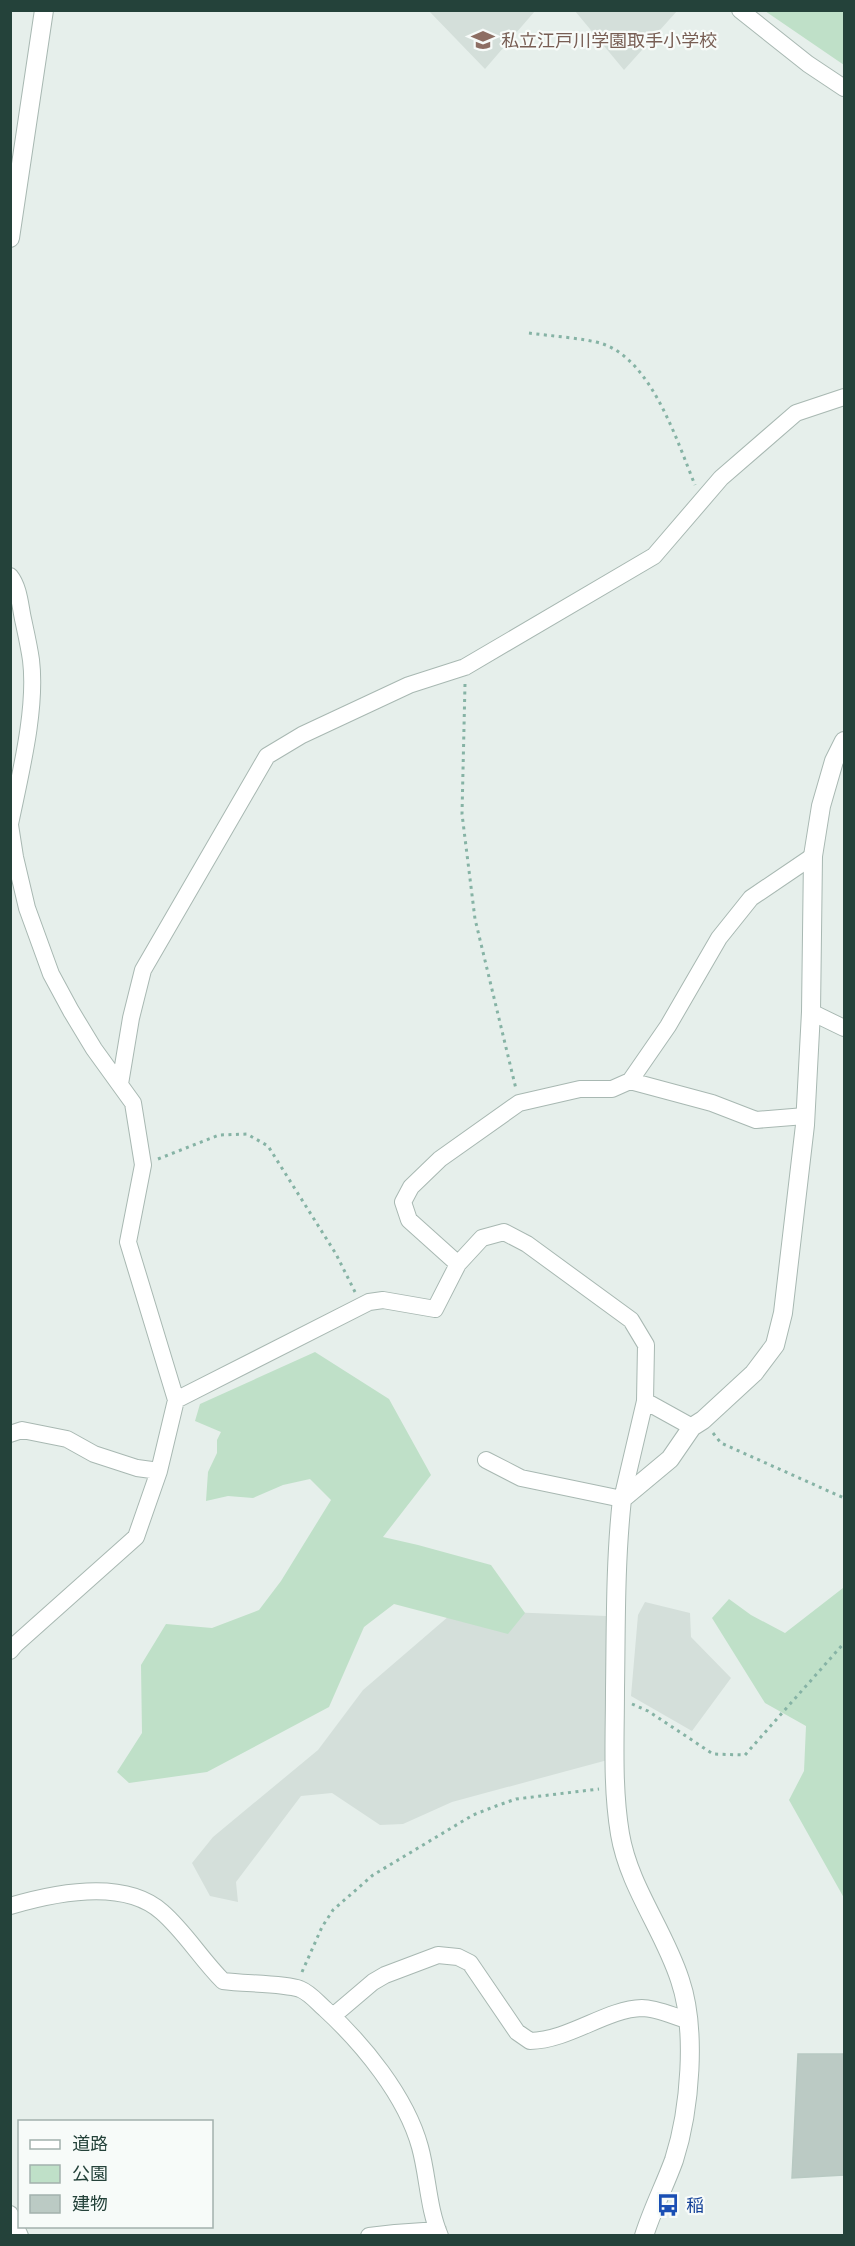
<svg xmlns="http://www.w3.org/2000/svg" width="855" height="2246" font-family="Poppins,'Noto Sans JP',sans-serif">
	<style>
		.built { fill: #d4dfda }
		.green { fill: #bfe0c8 }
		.building { fill: #bbcac4; stroke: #b8c9c2; stroke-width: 1.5 }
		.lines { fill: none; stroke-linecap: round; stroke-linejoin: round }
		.minor-casing { stroke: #a8b8b2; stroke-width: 18 }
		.tertiary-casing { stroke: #a8b8b2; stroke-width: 20 }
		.path { stroke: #86b3a5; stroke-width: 3; stroke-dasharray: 3 4.5; stroke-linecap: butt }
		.minor { stroke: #fff; stroke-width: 16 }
		.tertiary { stroke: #fff; stroke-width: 18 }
		.labels { text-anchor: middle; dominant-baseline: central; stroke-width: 4.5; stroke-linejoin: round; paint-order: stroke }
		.education-label { font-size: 18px; fill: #785e54; stroke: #f7fbf9; text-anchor: start }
		.transit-label { font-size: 18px; fill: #164399; stroke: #f7fbf9; text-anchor: start }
	</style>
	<rect width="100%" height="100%" fill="#e6efeb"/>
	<!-- built -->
	<path class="built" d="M429,11h106l-50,58z
		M575,11h102l-53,59z
		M645,1602l45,11 1,24 40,41 -39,53 -61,-35 7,-81z
		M456,1610l150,6 9,142 -163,44 -49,22 -23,1 -48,-32 -31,3 -65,86 2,20 -28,-6 -18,-33 21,-26 105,-87 45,-60z"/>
	<!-- green -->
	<path class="green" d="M765,11h79v54z
		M315,1352l74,47 42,76 -48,62 35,8 73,20 34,48 -17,21 -114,-30 -30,23 -35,80 -122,65 -78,11 -12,-11 25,-39 -1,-68 25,-41 46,4 47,-18 22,-29 50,-81 -21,-21 -27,6 -30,13 -25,-2 -22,5 2,-29 9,-19v-13l4,-8 -26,-11 5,-17z
		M843,1588l1,1v309l-55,-98 15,-29 2,-45 -41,-23 -53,-85 17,-19 22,16 34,18z"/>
	<!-- building -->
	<path class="building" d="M798,2054h46v121l-52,3z"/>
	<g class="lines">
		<!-- minor casing -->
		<g class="minor-casing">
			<path id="minor" d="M740,10l68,54 36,24
				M10,576c9,11 10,29 13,43 3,14 6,27 8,41 6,49 -11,115 -21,164
				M10,825l5,32 12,51 24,66 20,37 23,38 39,54 10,62 -15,77 48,158 -17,71 -23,66 -120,107 -6,7
				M811,1012l33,16
				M630,1081l82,22 44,17 49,-4
				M120,1084l11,-66 12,-48 124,-214 35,-21 107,-50 56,-18 189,-111 67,-78 75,-65 48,-16
				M458,1264l-49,-44 -6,-18 8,-15 29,-28 79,-56 61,-14h32l18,-8 38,-55 51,-88 32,-40 62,-42
				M176,1400l193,-98 14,-2 52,9 23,-45 24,-26 22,-6 23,12 104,76 15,25 -1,56 47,26
				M10,1434l12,-4 45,9 27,15 43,14 22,3
				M486,1460l35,18 101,21 23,-98
				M10,1906c44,-13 114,-28 152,6 23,20 39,47 61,69 21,3 60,2 77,8 10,4 17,13 25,20 38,35 81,87 95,138 8,29 8,61 20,89
				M333,2016l40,-34 12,-7 53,-20 20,2 12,6 47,69 13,9c40,-1 76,-32 112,-33 14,0 31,8 45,12
				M10,2214l10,22
				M369,2236l26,-3
				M395,2236v-3l43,-3"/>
		</g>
		<!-- tertiary casing -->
		<g class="tertiary-casing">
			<path id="tertiary" d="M10,238l34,-228
				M644,2236c8,-26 21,-51 30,-76 16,-50 23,-130 6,-180 -16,-50 -51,-93 -60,-146 -8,-48 -5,-96 -5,-145 1,-63 0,-126 7,-190l48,-40 22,-32 11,-7 51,-47 21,-28 8,-32 22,-188 6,-113 2,-156 8,-50 13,-45 10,-20"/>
		</g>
		<!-- path -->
		<path class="path" d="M529,333c21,3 55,5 74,11 49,17 74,97 92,141
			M465,684l-3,130 13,105 41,170
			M158,1159l61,-24 28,-1 21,12 68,108 19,38
			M713,1433l8,10 123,55
			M632,1704l16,7 65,43 32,1 99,-112
			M302,1972l20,-45 11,-17 40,-35 100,-60 23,-9 20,-7 83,-10"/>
		<!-- minor -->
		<use href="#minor" class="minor"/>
		<!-- tertiary -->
		<use href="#tertiary" class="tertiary"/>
	</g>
	<!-- icons -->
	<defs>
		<g id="school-bare" transform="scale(1.8)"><path d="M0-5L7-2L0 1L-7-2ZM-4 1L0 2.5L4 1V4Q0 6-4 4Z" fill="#8d6e63" stroke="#f7fbf9" stroke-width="2.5" paint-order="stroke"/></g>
		<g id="bus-bare" transform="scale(1.8)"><path d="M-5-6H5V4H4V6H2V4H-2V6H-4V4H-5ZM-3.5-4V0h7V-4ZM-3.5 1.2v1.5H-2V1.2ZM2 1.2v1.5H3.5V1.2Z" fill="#1a4fb4" stroke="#f7fbf9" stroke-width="2.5" paint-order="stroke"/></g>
	</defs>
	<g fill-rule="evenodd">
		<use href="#school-bare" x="483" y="40"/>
		<use href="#bus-bare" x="668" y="2205"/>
	</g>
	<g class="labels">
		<!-- education labels -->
		<g class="education-label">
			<text x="501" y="40">私立江戸川学園取手小学校</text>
		</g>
		<!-- transit labels -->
		<g class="transit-label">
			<text x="686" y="2205">稲</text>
		</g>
	</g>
	<!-- border -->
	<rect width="855" height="2246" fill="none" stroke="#24423a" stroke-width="24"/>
	<!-- legend -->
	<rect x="18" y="2120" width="195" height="108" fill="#f7fbf9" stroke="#a3b1ad" stroke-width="1.5"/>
	<rect x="30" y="2140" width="30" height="9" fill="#ffffff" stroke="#a3b1ad" stroke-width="1.5"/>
	<text x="72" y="2150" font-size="18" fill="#24423a">道路</text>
	<rect x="30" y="2165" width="30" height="18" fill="#bfe0c8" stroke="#a3b1ad" stroke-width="1.5"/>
	<text x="72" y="2180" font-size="18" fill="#24423a">公園</text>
	<rect x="30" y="2195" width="30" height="18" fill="#bbcac4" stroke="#a3b1ad" stroke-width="1.5"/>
	<text x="72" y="2210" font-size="18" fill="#24423a">建物</text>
</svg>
